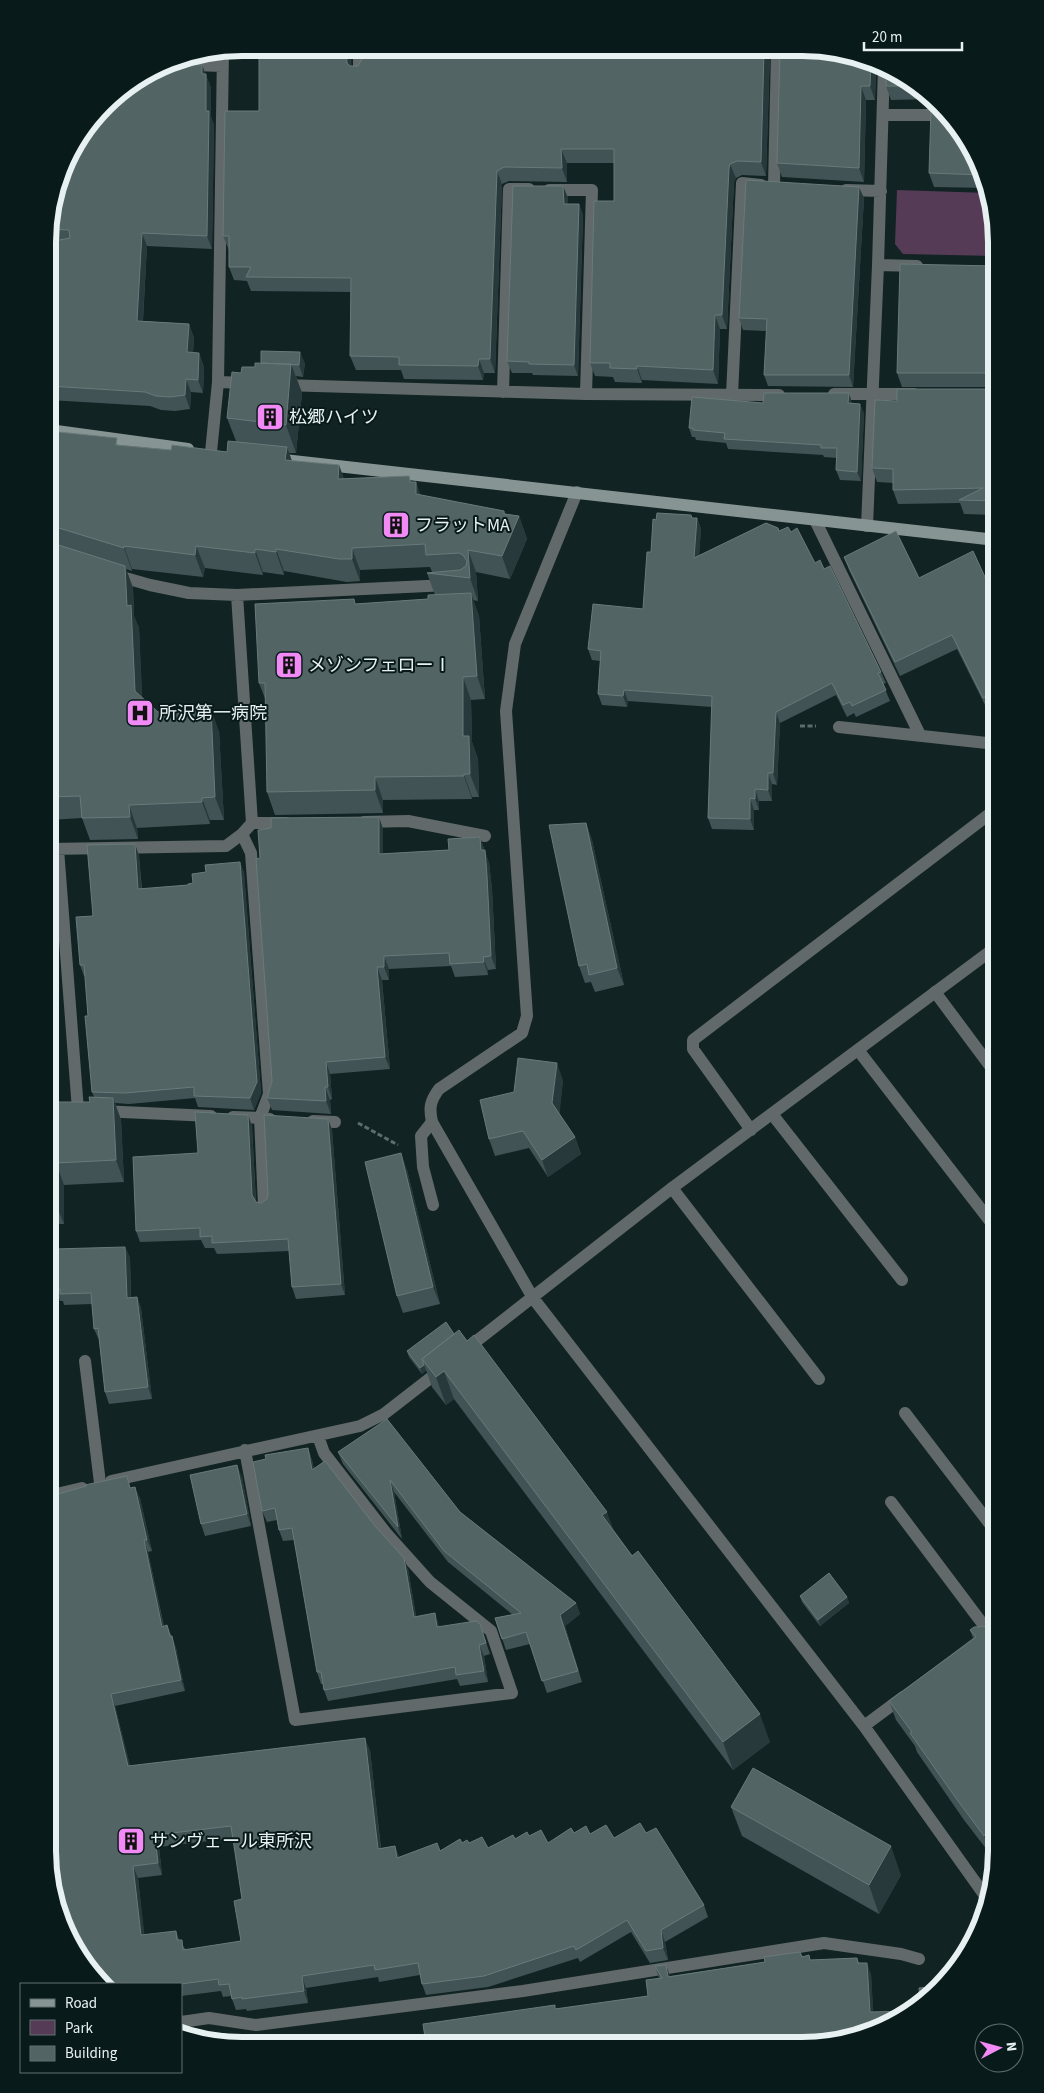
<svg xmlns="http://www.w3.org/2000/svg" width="1044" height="2093" font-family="'Source Sans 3','Noto Sans JP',sans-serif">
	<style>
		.green { fill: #563b57 }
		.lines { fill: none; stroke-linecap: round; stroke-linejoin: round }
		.path { stroke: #5d6c6d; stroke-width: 3; stroke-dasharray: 5 2.5; stroke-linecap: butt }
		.lane { stroke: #61696a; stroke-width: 12 }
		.street { stroke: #61696a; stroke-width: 12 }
		.secondary { stroke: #879494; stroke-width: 12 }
		.wall { fill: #415354; fill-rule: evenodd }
		.shaded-wall { fill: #27393a }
		.building { fill: #536465; stroke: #6a7a7b; fill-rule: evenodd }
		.labels { text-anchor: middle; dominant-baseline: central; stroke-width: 4; stroke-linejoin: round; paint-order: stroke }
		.poi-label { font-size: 18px; fill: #e7f1f2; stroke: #091a1b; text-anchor: start }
		.rim { fill: none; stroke: #e7f1f2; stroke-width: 6 }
	</style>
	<rect width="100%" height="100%" fill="#122324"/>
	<!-- green -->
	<path class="green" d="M897,190l91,3 8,50v13l-93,-2 -8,-10z"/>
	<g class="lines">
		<!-- path -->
		<path class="path" d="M800,726h16
			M358,1123l40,22"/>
		<!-- lane -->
		<path class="lane" d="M359,73v-25
			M935,992l61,82
			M858,1050l132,171
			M772,1114l130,166
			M313,1121l22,1
			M432,1122l-11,14 2,31 10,38
			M672,1188l147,191
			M264,1206l-4,-88 10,1
			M995,1320l1,1
			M85,1361l15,122
			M905,1413l91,119
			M891,1502l97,129"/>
		<!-- street -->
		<path class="street" d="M464,49l-1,12h11
			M165,64l57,2
			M883,115h64
			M774,186l3,-135
			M549,190h43l-6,204
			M846,190l35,1
			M878,265l39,1
			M218,382l29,1
			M282,385l304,9 193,1
			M503,392l6,-203h20
			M834,394h80
			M732,395l10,-212 19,2
			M211,452l7,-70 5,-331
			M577,492l-62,152 -9,67 21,305 -5,17 -83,56c-9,12 -10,19 -7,33l101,176 331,428 124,174
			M815,520l105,215
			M867,526l11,-261 6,-199
			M115,575l35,10 39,8 48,2 211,-10
			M237,595l15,228
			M839,727l157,17
			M364,822l44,-1 77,15
			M49,849l177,-3 16,-12 10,-11h34
			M58,849l20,261 133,6
			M233,1117l27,1 9,-24 -18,-241 -9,-19
			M751,1130l-58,-81v-9l303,-231
			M465,1350l207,-162 324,-241
			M245,1450l50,270 217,-27 -21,-62 -61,-49 -44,-49 -62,-80 -6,-17
			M111,1481l249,-55 24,-12 58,-45
			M48,1496l34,-8
			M864,1726l39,-29
			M181,2022l28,-4 47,7 267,-34 301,-48 77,11 18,5"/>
		<!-- secondary -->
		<path class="secondary" d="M49,430l139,19
			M275,459l721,81"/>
	</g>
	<!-- wall -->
	<path class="wall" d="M259,48h92v18h7l98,-11h2l109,1 7,-4v-2l196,1 -4,125 -24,-1 -6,3 -2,4 -7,147h-7l-2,55 -76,-4v3l-27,-1 -2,-5 -18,-1 -5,-13 24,-162v-38h-47v19l-58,-1 -7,3 -7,189h-11l-1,7 -79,-1 -3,-9h-45l-6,-14 1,-64 -100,-1 -4,-10 -13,-1 -5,-13v-17l-6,-14 36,-125z
		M470,49l95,1 -1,4 -92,-1z
		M839,51l38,13 -1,1 -1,35h-9l-2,82 -82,-5 -5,-14z
		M188,64l14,1 9,23v29l3,8 -2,124 -65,-3 -4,75 46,3 5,14 -1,15h6l5,14 -1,26 -12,-1 -1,17 -15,2 -14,-1 -11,-4 -101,-6v-183z
		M887,67l43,29 3,3 -42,1 -5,-14z
		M934,101l6,6h-4z
		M963,134l23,46 2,8 -54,-1 -5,-14z
		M563,186l5,12v6h11l4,11 -5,161 -45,-1 -1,-2h-20l-5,-12z
		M864,198l-11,189 -85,-1 -4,-11 3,-44 -24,-1 -4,-12z
		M996,266v249l-32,-1 -4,-11 -62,1 -5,-14v-7l-16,-1 -5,-14 25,-67 94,-12 4,-1 1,-1h-94l-5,-14z
		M305,363l-2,14 -7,-1 6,17 -6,60h-7l3,8 47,4 5,14 65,-3 2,6h5l4,13 84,16 2,3 13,2 8,23 -17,40 -34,-7 2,29 -5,-1 6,16 6,83 -14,1 1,42 6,17 1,38h-7v2l-89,1v13l-108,2 -8,-23 -1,-91 -7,-18 97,-79 72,-5 7,-4 -8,-22 5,-1 -2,-5 -70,3v11l-13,1 -63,-11v4l-21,-3v3l-58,-7 -2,9 -71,-8v2l-6,-2 7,19 1,28 5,12 3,70 16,14 61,19 5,89h-14v4l-73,4 1,11 -48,1 -8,-22 -33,2v-389l70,14 52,5 56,2 9,-11 -9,-23 14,-45 14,-6z
		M763,403h89l12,10 -3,68 -21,-1 -4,-10 1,-12 -13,-1 -1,-2 -95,-6 -2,-6 -30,-3 -1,-3h-3l-3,-9z
		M691,515l1,3h5l4,11 -2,26 80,-24 12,1 24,31 9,6 57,103 5,11 -3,1 7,17 -34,16 -2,-4 -7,4 -11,-22 -56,28 -3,62 -5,-1v17h-13v9h-5v20l-42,-1 -4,-11 4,-111 -84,-6 -1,6 -25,-2 -4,-11 2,-33 -8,-1 -4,-11 55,-40 8,-57 5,-32z
		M844,557l75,21 77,23v116l-3,-7 -5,1 -31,-62 -57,27 -51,-106z
		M379,817l4,12v25l66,-4 31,-13 9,26 3,26 4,80 -8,1v5l-33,2 -4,-11 -62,3v11h-7l8,89 -60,5 2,25 -2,1 1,14 -59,-4 -5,-12 5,-17 -12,-223z
		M586,823l6,17 32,145 -29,7 -4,-10 -6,1 -6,-17z
		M135,844l4,12 3,33 46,-4 5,-2 13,-11 34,-10 4,11 17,220 -7,17 -56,-3 -3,-9 -66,6 -14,-1 6,17 3,62 -60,3v39h-16v-122h42l4,-5 -2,-5 -4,-76 -3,-40h-1l-4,-11 13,-49z
		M563,1080l-4,34 16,23 6,17 -33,23 -19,-29 -34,8 -6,-17z
		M248,1115l4,11 4,76 5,1 6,-4 61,-80 4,11 13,165 -49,4 -4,-12 -3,-36 -72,3 -3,-6h-9l-4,-8 -61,2 -4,-11 62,-78z
		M407,1170l33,134 -37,9 -6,-17z
		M125,1247l5,11 1,39h6l4,11 11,91 -43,5 -4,-12 -6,-52 -5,-11 -2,-25 -28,1 -1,-4h-3l-4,-11z
		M454,1334l161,198 155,210 -37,28 -279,-371 -8,6 -14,-18 -6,-17 -4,4 -13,-17 -2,-6z
		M308,1448l4,12 2,9 94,100 8,47 23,9v2l41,-3 10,30 -6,2 4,26 -28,4 -3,-7 -129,22 -4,-11 -1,-6h-2l-4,-12 -23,-132 -11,1 -4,-11 -2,-10 -10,2 -5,-11z
		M338,1452l122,60 116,91 4,11 -15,12 17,56 -35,11 -17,-49 -24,6 -11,-32 18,-3 -65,-53 -54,-70 8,47 -59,-75z
		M242,1477l9,49 -46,10 -4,-12z
		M131,1488l9,10 12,53 -4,1 16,74 3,-1 9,23 9,43 -70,15 15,60 240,-16 11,98 14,-2 4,11 41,-6 22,-8h7l19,5 27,-9 14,-3 19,7 26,-10 16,1 24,4 32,-5 58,72 4,12 -43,25 3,18 -18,3 -19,-31 -51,30 -2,-4 -90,29 -62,8 -4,-11 -2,-9 -41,7 -1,-5 -72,11 2,15 -61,8 -1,-2 -10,1 -5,-14 -8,1 -2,-6 -40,5v-12l-130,-155zM233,1838l9,61 -1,42 -55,9 -7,-10 -3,-9 -32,4 -6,-57 24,-3 -3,-28z
		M800,1596l47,1 2,6 -29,23 -18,-24z
		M996,1626v225l-5,4 -27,-35 -47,-68 -2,-6 -19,-26 -7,-19 84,-63 -3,-8z
		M731,1807l170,68 -22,39 -137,-78z
		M800,1952l2,4 9,4 46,-2 2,5 12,11 2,38 -72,34 -375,-2 130,-35 92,-13 11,-18 -4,-12 15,10 95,-14z"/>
	<!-- shaded-wall -->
	<path class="shaded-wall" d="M346,48h5l1,29 -5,-14z
		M451,49h6l-2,12z
		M764,51h6l-4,125 -5,-14z
		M871,62l6,2 -1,1 -1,35 -5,-14z
		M202,65l9,23v29l3,8 -2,124 -5,-13 -1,-125 -4,-37z
		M861,86l5,14 -2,82 -5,-14z
		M561,149l6,14v19l-5,-14z
		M730,164l6,14 -2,4 -7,147 -5,-14 7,-147z
		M497,171l5,13 -7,189 -5,-14z
		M563,186l5,12v18l-4,-12z
		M859,187l5,11 -11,189 -4,-12z
		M579,204l4,11 -5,161 -4,-11z
		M142,233l5,13 -5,89 -5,-14z
		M715,315l5,14 -2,55 -5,-14z
		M189,324l5,14 -2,28 -5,-14z
		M300,352l5,11 -2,14 -4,-12z
		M199,353l5,14 -1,26 -5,-13z
		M479,359l5,14 -1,7 -5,-14z
		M291,364l11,29 -6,60 -10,-28z
		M637,366l5,14v3l-5,-14z
		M186,379l5,13 -1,17 -5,-14z
		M849,393l3,10v9l-4,-9z
		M860,404l4,9 -3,68 -4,-9z
		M287,447l8,23 -10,-10z
		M339,465l8,23 -9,-9z
		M416,482l8,22 -8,-10z
		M504,511l8,21 7,-16 8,23 -17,40 -8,-23z
		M697,518l4,11 -3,40 -4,-11z
		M124,546l8,23v2l-8,-23z
		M196,546l9,22 -2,9 -8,-22z
		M352,548l8,22v11l-8,-22z
		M255,549l8,23v3l-8,-22z
		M276,549l8,22v4l-8,-23z
		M468,550l8,22 2,29 -8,-23z
		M125,566l8,22 1,28 5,12 4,85 -8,-22 -8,-85z
		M471,593l8,23 6,83 -8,-23z
		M463,677l8,23 1,42 6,17 1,38 -9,-23 -7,-38z
		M624,690l4,11 -1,6 -4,-11z
		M211,709l8,22 5,89 -9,-23z
		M776,712l4,11 -3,62 -4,-12z
		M768,773l4,11v17l-4,-11z
		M464,774l8,23v2l-8,-23z
		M375,777l8,23v13l-8,-23z
		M755,789l4,12v9l-4,-11z
		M202,798l8,22v4l-8,-22z
		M750,798l4,12v20l-4,-11z
		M129,805l8,23 1,11 -8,-22z
		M379,817l4,12v38l-4,-13z
		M586,823l6,17 32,145 -7,-17z
		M480,837l9,26 3,26 4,80 -5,-13z
		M135,844l4,12 3,44 -4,-11z
		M240,862l4,11 17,220 -7,17 -4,-12z
		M384,956l5,13v11l-5,-13z
		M483,957l5,13v5l-4,-13z
		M377,967l5,13 8,89 -5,-12z
		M326,1062l4,12 2,25 -4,-12z
		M557,1063l6,17 -4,40 -7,-17z
		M325,1087l5,13 1,14 -5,-13z
		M113,1098l8,22 3,62 -8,-22z
		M248,1115l4,11 4,80 -4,-11z
		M328,1119l4,11 13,165 -4,-11z
		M575,1137l6,17 -33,23 -6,-17z
		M401,1153l6,17 33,134 -7,-17z
		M56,1163l8,22v39l-9,-22z
		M125,1247l5,11 1,51 -4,-11z
		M137,1297l4,11 11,91 -4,-12z
		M424,1365l2,5 -4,4 -2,-6z
		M444,1371l10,28 -8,6 -10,-28z
		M308,1448l4,12 4,22 -4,-12z
		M237,1465l5,12 9,49 -4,-12z
		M390,1480l4,12 8,47 -4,-12z
		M135,1487l5,11 12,53 -5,-11z
		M607,1512l10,27 -15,-24z
		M144,1540l4,12 18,86 -4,-11z
		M404,1558l4,11 10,59 -4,-11z
		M847,1597l2,6 -29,23 -2,-6z
		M576,1603l4,11 -15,12 17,56 -22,-67z
		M435,1613l4,12 2,14 -4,-12z
		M172,1636l4,12 9,43 -4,-11z
		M479,1645l5,11 4,26 -4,-11z
		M111,1694l4,12 18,71 -5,-11z
		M760,1714l10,28 -37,28 -10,-28z
		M365,1738l5,12 12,110 -4,-11z
		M996,1827v24l-5,4 -7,-19z
		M155,1835l4,12 3,28 -4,-12z
		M395,1846l4,12h-2z
		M891,1846l10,29 -22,39 -10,-29z
		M133,1866l5,12 8,69 -5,-12z
		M661,1930l4,12 3,18 -5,-12z
		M867,1963l4,11 3,49 -4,-11z
		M666,1965l4,11 2,12 -4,-11z
		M302,1976l4,12 2,15 -4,-12z"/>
	<!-- building -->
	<path class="building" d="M259,48h87l1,15 3,3h8l4,-7v-11l89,1 2,5 5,1 109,1 7,-4v-2l190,1 -3,111 -24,-1 -7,3 -1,4 -7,147h-7l-2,55 -76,-4v3l-27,-1v-5h-20l4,-162h20v-52h-53l1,19 -58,-1 -7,4 -7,188h-11l-1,7 -79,-1v-8l-49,-1 1,-78 -105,-1 5,-10h-22v-31h-6l2,-125h34z
		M780,51h59l32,11 -1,24h-9l-2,82 -82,-5z
		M184,59h2v5l16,1v9h4v37h3l-2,125 -65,-3 -5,88 52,3 -2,28 12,1 -1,27 -12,-1 -1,16 -15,2 -14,-1 -11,-4 -96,-6v-144l21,-4 -1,-8 -20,-1v-12l19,-61 46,-60 54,-34z
		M887,67l28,19h-29z
		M941,108l22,26 20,41 -54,-2 2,-64z
		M746,180l113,7 -10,188h-85l3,-56 -28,-1z
		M513,186h50l1,18h15l-5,161 -45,-1v-2l-22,-1z
		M900,264l96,2v110l-5,-3h-94z
		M261,351l39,1 -1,13 -38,-2z
		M255,363l36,1 -5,61 -59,-7 5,-46 9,1 1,-6h13z
		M996,386v115l-37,-1 24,-12 -90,2v-21l-21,-1 3,-68 22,1v-12h94l4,-1z
		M764,393h85l-1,10 12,1 -3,68 -21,-2 1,-22h-16v-3l-97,-6 1,-6 -32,-3v-2h-4l3,-31 71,6z
		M49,431l68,7 -1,7 55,5 1,-5 55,7 1,-11 59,6 -2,13 54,5 -1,14 71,-3 1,6h6v12l88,17v3l15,2 -17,40 -34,-6 2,28 -43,-5 33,-3 6,-4 1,-5 -4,-6 -4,-2 -33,2 -1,-11 -73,4v11h-13l-63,-10v3l-21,-3v4l-59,-7 -1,9 -71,-9v2l-75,-23z
		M657,513l34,2 1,3h5l-3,40 72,-35 12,5 1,3 9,-4 3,5 6,-4 18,35 5,-3 4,9 6,-3 51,106 -3,1 8,17 -34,16 -2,-4 -7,3 -11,-22 -56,29 -3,61h-5v17l-13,-1v10l-5,-1v21l-42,-1 4,-122 -88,-6 -1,6 -25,-2 3,-43 -13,-2 5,-45 50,5 4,-57h4l2,-33 3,1z
		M896,531l23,47 54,-27 23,50v112l-8,-17 -5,2 -31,-63 -57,27 -51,-105z
		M49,542l76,24 2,40 4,-1 4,86 23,21 53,-3 4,88 -13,1v4l-73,3 1,12 -48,1 -2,-22 -31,1z
		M471,593l6,83 -14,1v59h6l1,38h-6v2l-89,1v13l-108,2 -2,-109h-6l-4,-79 99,-5 1,5 73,-5v-4z
		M379,817v37l70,-4 -1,-11 32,-2 1,13h4l2,26 4,80 -8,1 1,5 -34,2 -1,-11 -65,3v11h-7l8,90 -59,5 2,25h-3l1,14 -59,-3 5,-17 -16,-222 4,-1 -2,-28 13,-2v-10z
		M586,823l31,145 -28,7 -2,-11 -8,2 -30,-141z
		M135,844l3,45 50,-4v-1l5,-1 -1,-9 14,-2 -1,-7 35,-3 17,220 -7,16 -56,-2v-9l-69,6 -33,-1 -7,-76h3l-4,-51h-4l-4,-48 17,-1 -6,-71z
		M518,1058l39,5 -5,40 23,34 -33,23 -19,-29 -34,8 -9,-39 34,-8z
		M89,1097l24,1 3,62 -60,3 -1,39 -7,-1v-99h42z
		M195,1112l53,3 4,80 4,7 5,1 6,-4 1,-5 -4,-79 64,4 13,165 -49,3 -4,-48 -76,4v-7l-12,1v-9l-64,3 -3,-74 65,-4z
		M401,1153l32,134 -36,9 -32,-134z
		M125,1247l2,51 10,-1 11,90 -43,5 -7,-64 -4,1 -3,-36 -31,1v-5l-4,1 -2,-41z
		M446,1322l8,12 -32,25 2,6 -4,3 -13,-17z
		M459,1330l8,11 7,-6 133,177 -5,3 30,41 6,-5 122,163 -37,28 -279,-371 -8,6 -14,-18z
		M387,1419l73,93 116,91 -16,12 18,56 -36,10 -16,-49 -24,7 -7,-21 26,-5 -77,-62 -54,-71 8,47 -60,-75z
		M308,1448l4,22 13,-9 50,65 29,32 10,59 21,-4 2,14 39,-6 4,3 6,19 -7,2 5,26 -28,4 -1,-8 -131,23 -3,-18h-4l-25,-144 -13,2 -4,-22 -13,3 -9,-49 13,-3 -1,-4z
		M237,1465l10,49 -46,10 -11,-49z
		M127,1476l3,12 5,-1 12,53h-3l18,87 5,-2 3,11h2l9,44 -70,14 17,72 237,-28 13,111 17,-3 2,12 40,-15 3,8 20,-12 2,4 5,-3 2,3 13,-6 6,11 25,-13 2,4 12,-7 2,4 12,-6 7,13 23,-15 3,5 12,-7 4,8 16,-9 8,13 26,-15 6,10 10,-5 48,77 -43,25 2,18 -17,3 -19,-31 -51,30 -2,-4 -90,30 -62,8 -4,-21 -43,7 -1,-5 -72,11 2,15 -62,8v-2l-10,2 -3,-15 -10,1 -1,-6 -37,5h-78l-23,-25 -22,-46 -10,-63v-20l3,-1 -3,-33v-299l38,-11 -1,-1zM231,1826l11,73 -8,2 7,40 -58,9 -1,-10h-5l-1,-9 -35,4 -8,-69 25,-3 -3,-28z
		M829,1573l18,24 -29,23 -18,-24z
		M996,1626v201l-12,9 -26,-35 -48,-68 2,-1 -23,-31 87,-64 -6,-7 4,-3z
		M753,1768l138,78 -22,39 -138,-78z
		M800,1952l2,5 7,-2 1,5 47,-2 1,5h9l3,49 42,-1 -48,24 -63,11v-3l-15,2 -360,-1 -3,-20 132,-19v4l93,-13 -2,-16 16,-2 -7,-12 11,-1 2,12 97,-15 -1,-5z
		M929,1984h11l-20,19 -1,-15 10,-1z"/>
	<!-- icons -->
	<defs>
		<g id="building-square" transform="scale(1.4375)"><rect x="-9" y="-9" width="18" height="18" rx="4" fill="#f18af4" stroke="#091a1b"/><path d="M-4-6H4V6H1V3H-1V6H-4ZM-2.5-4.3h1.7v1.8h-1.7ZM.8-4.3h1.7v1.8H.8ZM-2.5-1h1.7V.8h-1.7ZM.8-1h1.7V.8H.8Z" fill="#111"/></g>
		<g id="hospital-square" transform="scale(1.4375)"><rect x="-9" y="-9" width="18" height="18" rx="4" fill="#f18af4" stroke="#091a1b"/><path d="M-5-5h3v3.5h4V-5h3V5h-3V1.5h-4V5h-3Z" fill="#111"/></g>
	</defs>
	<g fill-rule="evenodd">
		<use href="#building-square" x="270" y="417"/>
		<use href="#building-square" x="396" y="525"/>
		<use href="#building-square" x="289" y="665"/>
		<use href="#hospital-square" x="140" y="713"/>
		<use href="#building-square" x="131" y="1841"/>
	</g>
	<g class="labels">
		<!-- poi labels -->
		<g class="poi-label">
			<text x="289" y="417">松郷ハイツ</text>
			<text x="415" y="525">フラットMA</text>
			<text x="308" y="665">メゾンフェローⅠ</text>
			<text x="159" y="713">所沢第一病院</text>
			<text x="150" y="1841">サンヴェール東所沢</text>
		</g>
	</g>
	<!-- crop -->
	<path d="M0 0H1044V2093H0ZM242 56H802A186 186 0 0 1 988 242V1851A186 186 0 0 1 802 2037H242A186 186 0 0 1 56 1851V242A186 186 0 0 1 242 56Z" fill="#091a1b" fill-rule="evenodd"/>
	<path class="rim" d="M242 56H802A186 186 0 0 1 988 242V1851A186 186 0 0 1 802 2037H242A186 186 0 0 1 56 1851V242A186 186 0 0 1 242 56Z"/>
	<!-- legend -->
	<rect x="20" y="1983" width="162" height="90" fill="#091a1b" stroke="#627071"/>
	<rect x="30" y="1999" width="25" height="8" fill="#879494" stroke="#627071"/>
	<text x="65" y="2008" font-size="15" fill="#e7f1f2">Road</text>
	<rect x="30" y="2020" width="25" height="15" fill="#563b57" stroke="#627071"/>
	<text x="65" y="2033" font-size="15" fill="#e7f1f2">Park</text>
	<rect x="30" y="2046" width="25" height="15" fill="#536465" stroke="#627071"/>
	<text x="65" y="2058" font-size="15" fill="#e7f1f2">Building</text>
	<!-- north arrow -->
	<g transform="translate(999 2048) rotate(84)"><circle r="24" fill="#091a1b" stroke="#627071"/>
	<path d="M0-4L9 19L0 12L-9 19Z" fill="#f18af4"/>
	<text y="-8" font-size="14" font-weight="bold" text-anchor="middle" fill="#e7f1f2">N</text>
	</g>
	<!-- scale -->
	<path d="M864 42v8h98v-8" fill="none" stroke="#e7f1f2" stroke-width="2.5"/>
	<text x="872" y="42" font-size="15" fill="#e7f1f2" stroke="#091a1b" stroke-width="4" paint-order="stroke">20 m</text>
</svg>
